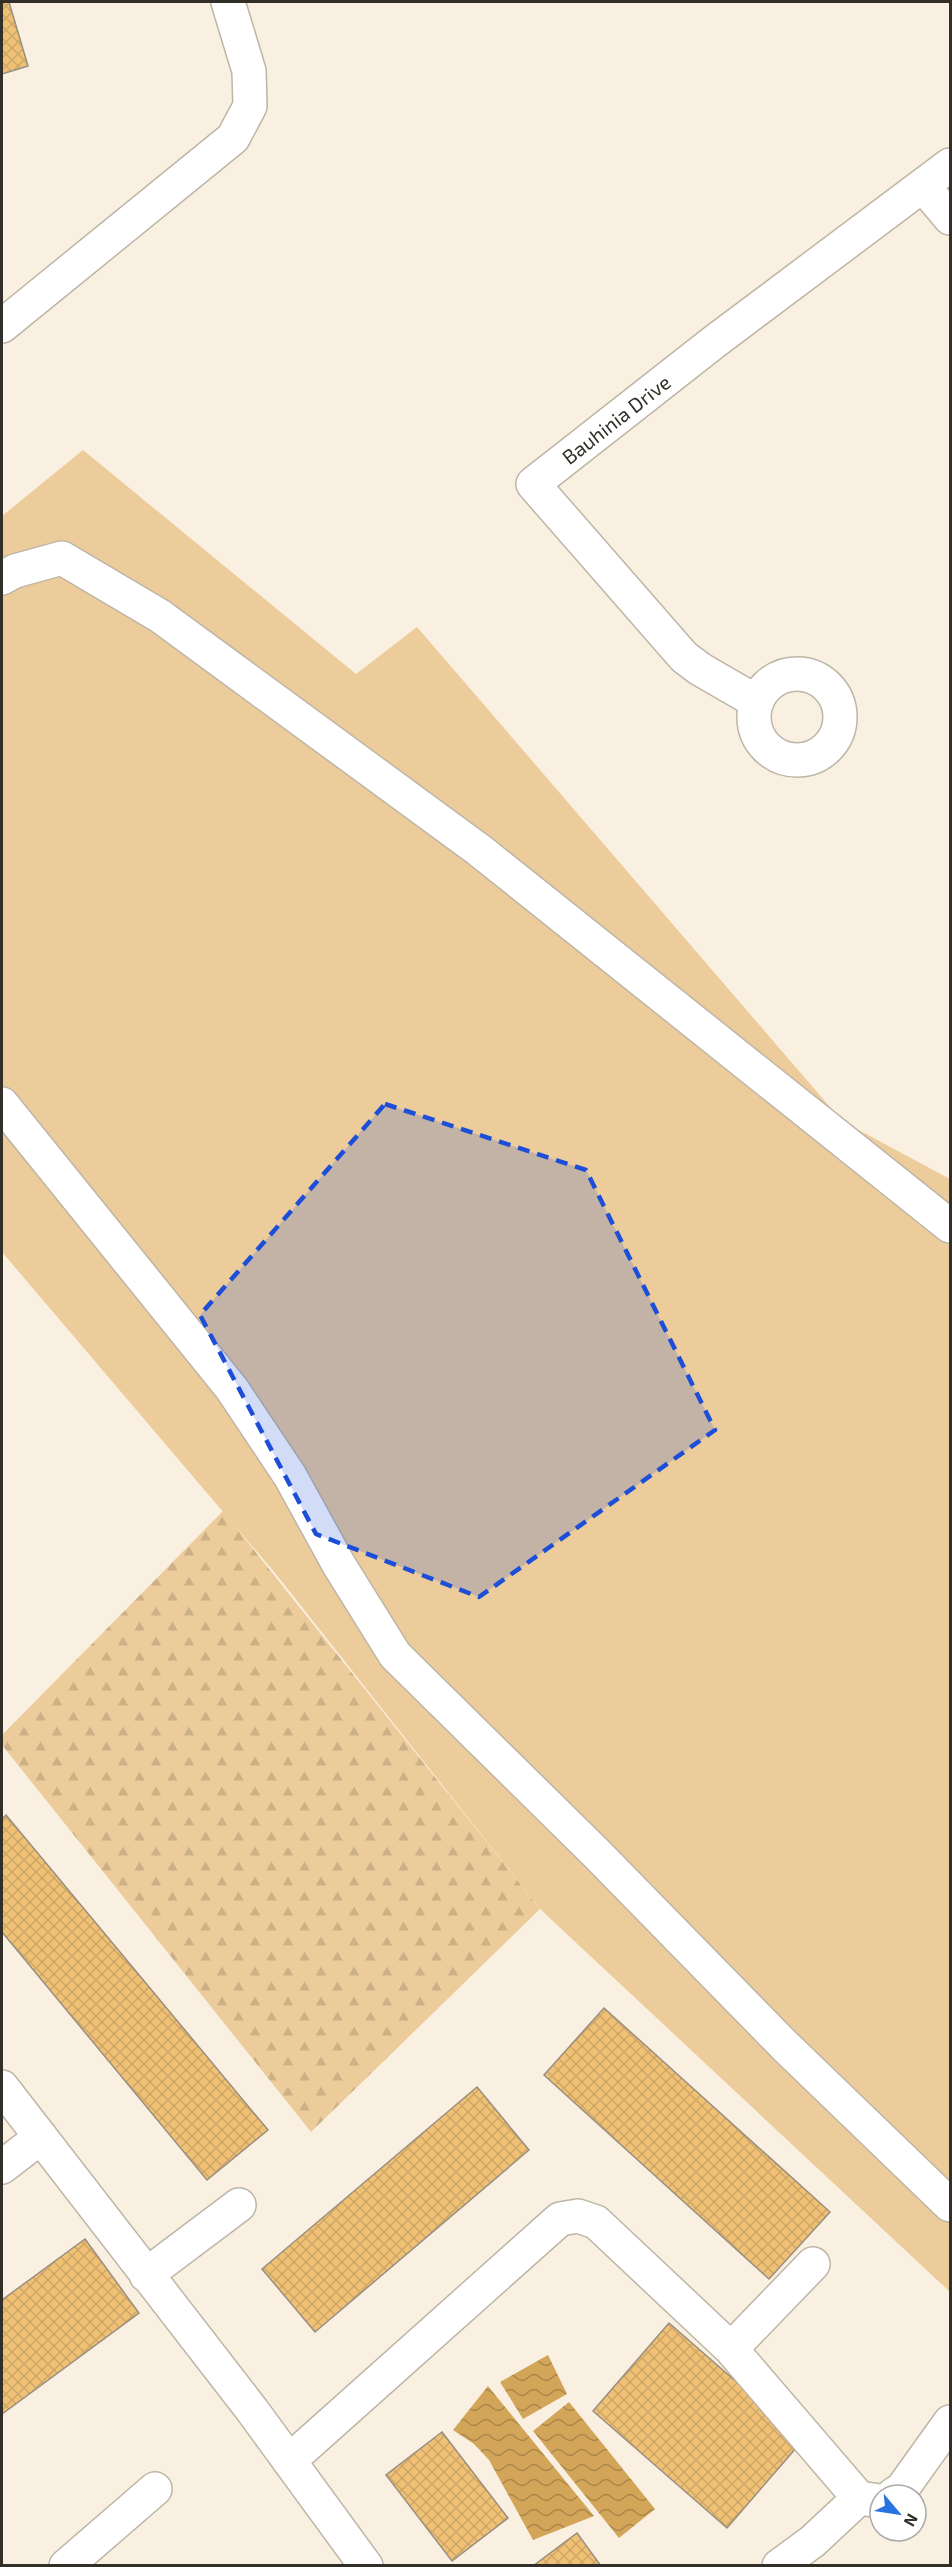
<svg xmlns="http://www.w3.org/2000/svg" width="952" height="2567" font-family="'Exo 2',sans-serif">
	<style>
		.green { fill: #edcc9b }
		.forest { fill: url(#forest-firs) }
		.water { fill: url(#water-waves) }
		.building { fill: url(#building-cross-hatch); stroke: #988f81; stroke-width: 1.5 }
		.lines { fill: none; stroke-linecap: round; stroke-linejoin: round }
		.minor-casing { stroke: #beb5a7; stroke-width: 36 }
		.minor { stroke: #fff; stroke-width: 33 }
		.marked { fill: #1d4ed8; fill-opacity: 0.2; stroke: #1d4ed8; stroke-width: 4.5; stroke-dasharray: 12 8; stroke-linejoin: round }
		.labels { text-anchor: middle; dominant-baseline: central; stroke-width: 4.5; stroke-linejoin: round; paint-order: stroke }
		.street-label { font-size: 20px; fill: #322e28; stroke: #fff }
	</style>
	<defs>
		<pattern id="forest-firs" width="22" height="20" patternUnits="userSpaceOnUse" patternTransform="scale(1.5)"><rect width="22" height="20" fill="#edcc9b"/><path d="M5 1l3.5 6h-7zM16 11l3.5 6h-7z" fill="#ccb086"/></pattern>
		<pattern id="water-waves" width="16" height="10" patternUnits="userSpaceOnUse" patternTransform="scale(1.5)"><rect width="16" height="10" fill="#d3a559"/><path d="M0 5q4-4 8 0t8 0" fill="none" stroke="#ac874a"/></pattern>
		<pattern id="building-cross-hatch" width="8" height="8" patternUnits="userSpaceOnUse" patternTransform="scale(1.5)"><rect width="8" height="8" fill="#f0c175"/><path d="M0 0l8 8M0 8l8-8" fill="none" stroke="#cea665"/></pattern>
	</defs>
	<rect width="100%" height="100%" fill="#faf0e1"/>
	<!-- green -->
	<path class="green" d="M83,450l273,224 61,-47 425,494 108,58v1113l-410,-383 -265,-336 -273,-321v-736z"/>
	<!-- forest -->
	<path class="forest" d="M223,1511l317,398 -229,223 -309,-387v-10z"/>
	<!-- water -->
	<path class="water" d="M548,2355l19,39 -44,25 -23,-37z
		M488,2386l106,130 -61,24 -44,-80 -15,-16 -21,-14z
		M569,2402l86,107 -36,29 -86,-107z"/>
	<!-- building -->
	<path class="building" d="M2,2h7l19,64 -26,8z
		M6,1815l262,315 -61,50 -205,-248v-113z
		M604,2008l226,204 -61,67 -225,-204z
		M477,2087l52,63 -214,182 -53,-63z
		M85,2239l54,74 -137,101v-114z
		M669,2323l134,117 -76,88 -134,-117z
		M442,2432l66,86 -56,43 -66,-86z
		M577,2533l24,33h-68z"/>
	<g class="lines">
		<!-- minor casing -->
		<g class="minor-casing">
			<path id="minor" d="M924,187l26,31
				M2,326l231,-188 17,-32 -1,-35 -21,-69
				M2,578l13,-7 47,-13 98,58 319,234 471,376
				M754 717a43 43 0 1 1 86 0a43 43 0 1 1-86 0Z
				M757,702l-57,-33 -16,-12 -151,-173 181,-142 236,-177
				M2,1104l230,285 58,87 49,89 56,90 202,199 188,192 165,159
				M2,2087l250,323 114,156
				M2,2167l39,-30
				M146,2275l93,-70
				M731,2349l82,-85
				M289,2461l271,-242 18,-3 18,6 135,127 128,149 21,3
				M893,2495l9,-6 48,-67
				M66,2566l89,-77
				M779,2566l34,-25 46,-43"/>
		</g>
		<!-- minor -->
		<use href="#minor" class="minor"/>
	</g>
	<!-- marked area -->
	<path class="marked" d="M385,1104l201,66 129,260 -236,167 -163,-63 -116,-219z"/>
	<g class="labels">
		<!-- street labels -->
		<g class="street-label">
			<text transform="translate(616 419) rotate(-38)">Bauhinia Drive</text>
		</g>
	</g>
	<!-- border -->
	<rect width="952" height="2567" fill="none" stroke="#322e28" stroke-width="6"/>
	<!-- north arrow -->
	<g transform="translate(898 2513) rotate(119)"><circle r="28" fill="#ffffff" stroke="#adaba9" stroke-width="1.5"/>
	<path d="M0-4.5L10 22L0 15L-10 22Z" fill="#2773df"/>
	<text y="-9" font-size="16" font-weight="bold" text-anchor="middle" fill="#322e28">N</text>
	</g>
</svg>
